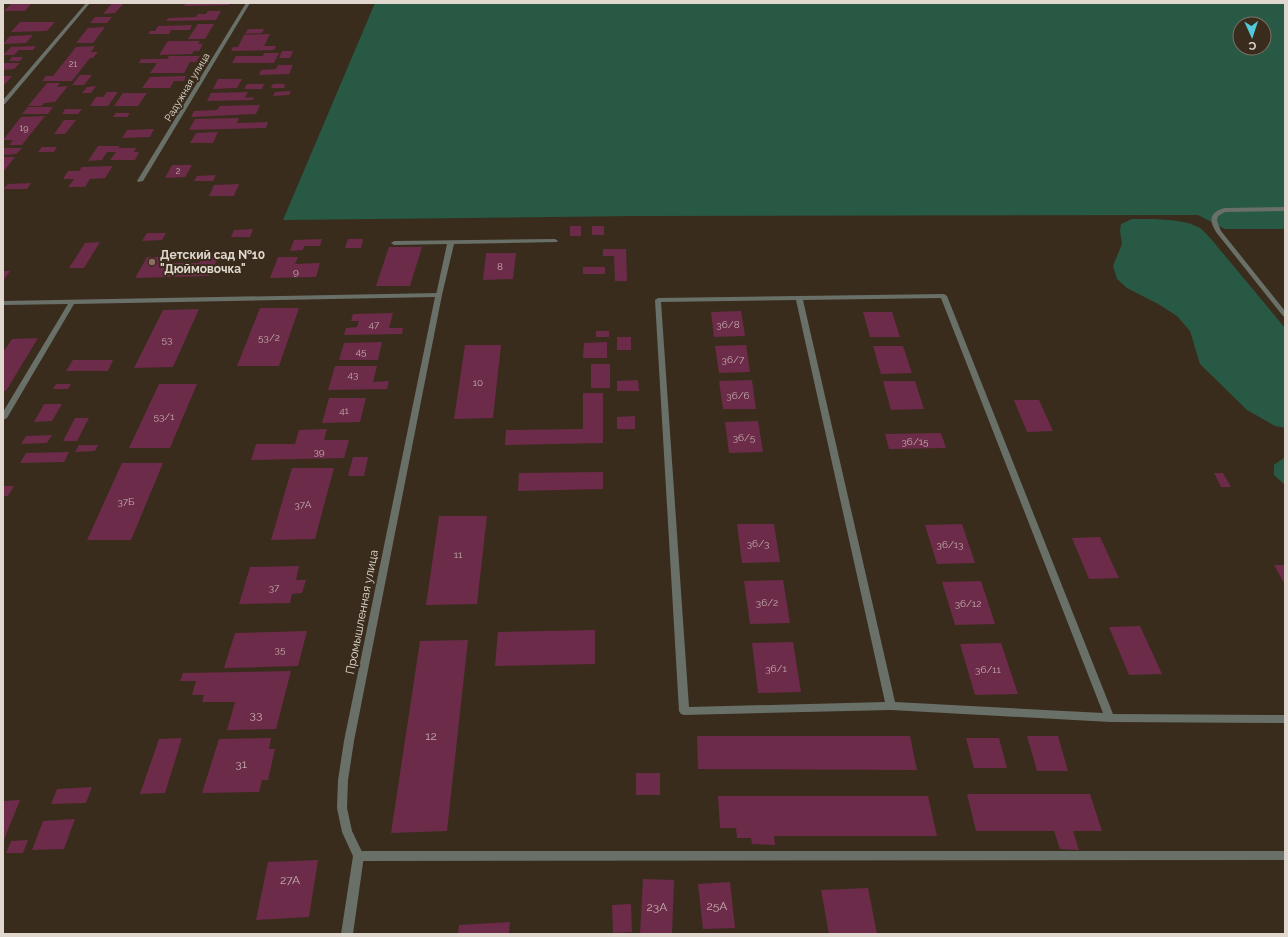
<svg xmlns="http://www.w3.org/2000/svg" width="1288" height="937" font-family="Raleway,sans-serif">
	<style>
		.green { fill: #285944; fill-rule: evenodd }
		.building { fill: #6c2b48 }
		.lines { fill: none; stroke-linecap: round; stroke-linejoin: round }
		.lane { fill: #697068; fill-rule: evenodd }
		.street { fill: #697068; fill-rule: evenodd }
		.education-dot { fill: #8d6e63; stroke: #392c1d; stroke-width: 1.5 }
		.labels { text-anchor: middle; dominant-baseline: central; stroke-width: 4; stroke-linejoin: round; paint-order: stroke }
		.far-number-label { font-size: 9px; fill: #c3adac }
		.far-street-label { font-size: 10px; fill: #e0d8ce; stroke: #392c1d }
		.number-label { font-size: 10px; fill: #c3adac }
		.poi-label { font-size: 12px; font-weight: bold; fill: #e0d8ce; stroke: #392c1d; text-anchor: start }
		.street-label { font-size: 12px; fill: #e0d8ce; stroke: #392c1d }
		.near-number-label { font-size: 12px; fill: #c3adac }
	</style>
	<rect width="100%" height="100%" fill="#392c1d"/>
	<!-- green -->
	<path class="green" d="M375,3h910v226h-60l-27,-14 -562,1 -353,4zM1240,24h24v24h-24z
		M1132,219c19,0 51,-1 68,9 4,3 8,8 11,11l74,89v100l-10,-2 -28,-16 -47,-46 -10,-33 -13,-15 -17,-11 -33,-17 -10,-9 -4,-13 9,-22 -2,-13 1,-7z
		M1285,457v28l-11,-10v-10z"/>
	<!-- building -->
	<path class="building" d="M12,3h20l-7,8h-21z
		M112,3h12l-9,10 -12,1z
		M186,3h44l-1,2 -45,1z
		M208,11h13l-5,9 -50,1 3,-3 27,-1 2,-3h8z
		M95,17h17l-5,6h-17z
		M20,22h35l-8,9 -36,1z
		M198,24h16l-9,15h-17z
		M192,25l-2,5h-19l-2,4h-21l2,-3h5l3,-5z
		M105,27l-12,16h-17l12,-15z
		M248,29h16l-2,4 -17,1z
		M270,34l-6,12h12l-2,4 -43,1 2,-4h5l6,-12z
		M33,35l-7,8 -23,1 7,-8z
		M168,41h32l-2,3h5l-4,7h-5l-2,3 -33,1z
		M36,46l-3,4h-14l-5,5h-11l8,-8z
		M95,46l-4,6h7l-5,6h-3l-18,23h-30l4,-5h7l23,-29z
		M282,51h11l-3,7h-11z
		M264,53h15l-5,10h-42l4,-7h27z
		M169,56h31l-4,6h-6l-6,11h-34l7,-10h-18l2,-4h26z
		M12,57h11l-3,4h-11z
		M3,63h17l-6,6 -11,1z
		M278,65h15l-4,9 -30,1 2,-5 15,-1z
		M80,75h12l-8,10h-12z
		M3,76h9l-8,9z
		M186,76l-2,5h-10l-4,7h-28l8,-11z
		M218,79h24l-5,9 -24,1z
		M47,83h13l-3,4 11,-1 -13,16 -11,1 -3,3h-13z
		M247,84h17l-2,5h-18z
		M273,84h12l-1,4h-13z
		M96,86l-5,7h-9l5,-6z
		M291,91l-2,4 -16,1 2,-4z
		M107,92h11l-10,14h-18l6,-9h7z
		M248,92l-3,6 9,-1 -1,3 -46,1 4,-8z
		M123,93h24l-9,13h-24z
		M260,105l-4,9 -65,3 3,-6 23,-1 3,-4z
		M28,107h25l-5,7h-26z
		M65,109h17l-4,5h-16z
		M116,113h14l-3,4h-14z
		M45,116l-23,29h-13l4,-5h-10l18,-23z
		M239,118l-2,5 31,-1 -2,6 -77,2 6,-11z
		M64,120h12l-11,14h-11z
		M154,129l-4,8 -28,1 5,-8z
		M218,132l-5,11h-23l6,-10z
		M98,146h22l-2,2h18l-2,4h5l-4,8h-25l6,-8h-9l-5,8 -14,1z
		M42,147h15l-3,5h-16z
		M4,148h18l-6,6 -13,1z
		M3,157h12l-12,15z
		M172,165h20l-7,12 -20,1z
		M113,166l-8,12 -15,1 -5,8h-17l6,-8h-11l5,-8h11l3,-4z
		M216,175l-3,6h-19l3,-5z
		M31,183l-4,6h-24l5,-5z
		M239,184l-5,12h-25l5,-11z
		M570,226h11v10h-11z
		M592,226h12v9h-12z
		M253,229l-3,8h-19l3,-7z
		M147,233h19l-4,7 -20,1z
		M322,239l-2,7h-16l-1,4 -13,1 4,-11z
		M348,239h15l-2,9h-16z
		M100,242l-16,26h-15l16,-25z
		M389,247h33l-12,39h-34z
		M603,249h23l1,32h-12l-1,-25h-11z
		M486,253h30l-3,26 -30,1z
		M203,256h16l-10,20 -74,2 12,-21h16l-4,6h40z
		M278,257h20l-3,7 25,-1 -4,14 -46,1z
		M583,267h22v7h-22z
		M3,271h7l-7,10z
		M260,308h39l-20,58h-42z
		M199,309l-26,58 -39,1 29,-58z
		M741,311l4,25 -31,1 -3,-25z
		M863,312h29l8,25h-30z
		M393,313l-4,15h14l-1,6 -58,1 2,-7 11,-1 2,-6h-8l2,-7z
		M596,331h13v6h-13z
		M617,337h14v13h-14z
		M38,338l-32,53h-3v-39l9,-13z
		M382,342l-4,18h-39l5,-17z
		M607,342v16h-24l1,-15z
		M465,345h36l-8,73 -39,1z
		M746,345l4,27 -31,1 -4,-27z
		M873,346h30l9,27 -31,1z
		M73,360h40l-5,11h-42z
		M591,364h19v24h-19z
		M335,366h42l-4,16 16,-1 -2,8 -59,1z
		M638,380l1,11h-22v-10z
		M752,380l4,29h-33l-4,-28z
		M883,381h32l9,28 -33,1z
		M56,384h15l-3,5h-15z
		M159,384h38l-27,64h-41z
		M583,393h20v50l-98,2 1,-15 77,-1z
		M329,398h37l-6,24 -38,1z
		M1014,400h25l14,31 -26,1z
		M44,404h18l-10,17 -18,1z
		M635,416v13h-18v-12z
		M75,418h14l-12,23h-14z
		M758,421l5,31 -34,1 -4,-31z
		M327,429l-3,11h25l-5,18 -93,2 5,-16h39l4,-14z
		M941,433l5,15 -57,1 -4,-15z
		M52,435l-5,8 -26,1 5,-8z
		M79,445h19l-3,6 -20,1z
		M69,452l-5,10 -44,1 6,-10z
		M353,457h15l-4,19h-16z
		M122,463h41l-32,77h-44z
		M292,468h42l-19,71 -44,1z
		M603,472v17l-85,2 1,-18z
		M1214,473h9l8,14h-10z
		M3,486h11l-6,10h-5z
		M439,516h48l-10,88 -51,1z
		M737,524h37l6,38 -38,1z
		M962,524l13,39 -38,1 -12,-39z
		M1100,537l19,41 -30,1 -17,-41z
		M1274,565h11v20z
		M299,566l-3,14h10l-4,13 -10,1 -2,9 -51,1 11,-37z
		M783,580l7,43 -40,1 -6,-43z
		M981,581l14,43 -40,1 -13,-43z
		M1140,626l22,48 -33,1 -20,-48z
		M595,630v34l-100,2 3,-34z
		M307,631l-9,35 -74,2 11,-35z
		M468,640l-21,191 -56,2 29,-192z
		M793,642l8,50 -43,1 -6,-50z
		M1001,643l17,51 -43,1 -15,-51z
		M291,671l-15,58 -49,1 8,-28h-33l2,-7h-12l4,-14h-16l3,-8z
		M697,736h213l7,34 -219,-1z
		M1027,736h31l10,35h-31z
		M182,738l-17,55 -25,1 19,-55z
		M271,738l-2,11h6l-7,31h-6l-3,12 -57,1 17,-54z
		M966,738h33l8,30h-33z
		M636,773h24v22h-24z
		M92,787l-6,16 -35,1 6,-15z
		M967,794h123l12,37h-29l6,19 -19,-1 -6,-18h-78z
		M718,796h210l9,40h-163l1,9 -23,-1 -1,-6h-14l-1,-10h-16z
		M20,800l-17,42v-41z
		M75,819l-11,30 -32,1 11,-29z
		M28,840l-5,13h-17l5,-12z
		M318,860l-9,57 -53,3 12,-58z
		M643,879l31,1 -2,54h-32z
		M730,882l5,46 -32,1 -5,-45z
		M868,888l9,46h-48l-8,-44z
		M631,904l1,28 -19,1 -1,-28z
		M510,922l-1,12h-51l1,-9z"/>
	<g class="lines">
		<!-- lane -->
		<path class="lane" d="M1285,207v4l-60,1 -7,4 -1,5 4,10 64,80v6l-2,-1 -67,-84c-7,-12 -7,-19 8,-24z
			M555,239l3,2 -1,1 -103,2 -12,51 -3,2 -3,-2 11,-51 -53,1 -3,-2 3,-2z
			M944,294l3,2 166,418 172,1v8l-175,-1 -219,-12 -207,5 -3,-1 -2,-3 -24,-411 3,-2zM941,298l162,415 -208,-11 -92,-402zM796,300l89,402 -196,5 -28,-405z
			M359,851h924l2,1v8l-926,1 -4,-1 -1,-4 1,-4z"/>
		<!-- street -->
		<path class="street" d="M86,3h4l-85,101 -2,1v-5z
			M246,3h4l-107,178 -5,1 -1,-1z
			M439,293l3,2 -88,446 -6,39 -1,28 5,23 12,25 -11,78h-12l12,-78 -11,-24 -5,-24 1,-28 6,-39 91,-444 -361,7 -67,114 -4,2v-8l65,-108 -65,1v-4z"/>
	</g>
	<!-- markers -->
	<circle class="education-dot" cx="152" cy="262" r="4"/>
	<g class="labels">
		<!-- far-number labels -->
		<g class="far-number-label">
			<text x="73" y="64">21</text>
			<text x="24" y="128">19</text>
			<text x="178" y="171">2</text>
		</g>
		<!-- far-street labels -->
		<g class="far-street-label">
			<text transform="translate(187 87) rotate(-59)">Радужная улица</text>
		</g>
		<!-- number labels -->
		<g class="number-label">
			<text x="500" y="266">8</text>
			<text x="296" y="271">9</text>
			<text x="374" y="324">47</text>
			<text x="728" y="324">36/8</text>
			<text x="269" y="337">53/2</text>
			<text x="167" y="339">53</text>
			<text x="361" y="351">45</text>
			<text x="733" y="359">36/7</text>
			<text x="353" y="374">43</text>
			<text x="478" y="382">10</text>
			<text x="738" y="395">36/6</text>
			<text x="344" y="410">41</text>
			<text x="164" y="416">53/1</text>
			<text x="744" y="437">36/5</text>
			<text x="915" y="441">36/15</text>
			<text x="319" y="451">39</text>
			<text x="126" y="501">37Б</text>
			<text x="303" y="504">37А</text>
			<text x="758" y="543">36/3</text>
			<text x="950" y="544">36/13</text>
			<text x="458" y="554">11</text>
			<text x="274" y="587">37</text>
			<text x="767" y="602">36/2</text>
			<text x="968" y="603">36/12</text>
			<text x="280" y="649">35</text>
			<text x="776" y="668">36/1</text>
			<text x="988" y="669">36/11</text>
		</g>
		<!-- poi labels -->
		<g class="poi-label">
			<text x="160" y="255">Детский сад №10<tspan x="160" dy="14">"Дюймовочка"</tspan></text>
		</g>
		<!-- street labels -->
		<g class="street-label">
			<text transform="translate(362 612) rotate(-79)">Промышленная улица</text>
		</g>
		<!-- near-number labels -->
		<g class="near-number-label">
			<text x="256" y="715">33</text>
			<text x="431" y="736">12</text>
			<text x="241" y="764">31</text>
			<text x="290" y="880">27А</text>
			<text x="717" y="906">25А</text>
			<text x="657" y="907">23А</text>
		</g>
	</g>
	<!-- border -->
	<rect width="1288" height="937" fill="none" stroke="#e0d8ce" stroke-width="8"/>
	<!-- north arrow -->
	<g transform="translate(1252 36) rotate(177)"><circle r="19" fill="#392c1d" stroke="#7c7164"/>
	<path d="M0-3L7 15L0 10L-7 15Z" fill="#53cadc"/>
	<text y="-6" font-size="11" font-weight="bold" text-anchor="middle" fill="#e0d8ce">С</text>
	</g>
</svg>
